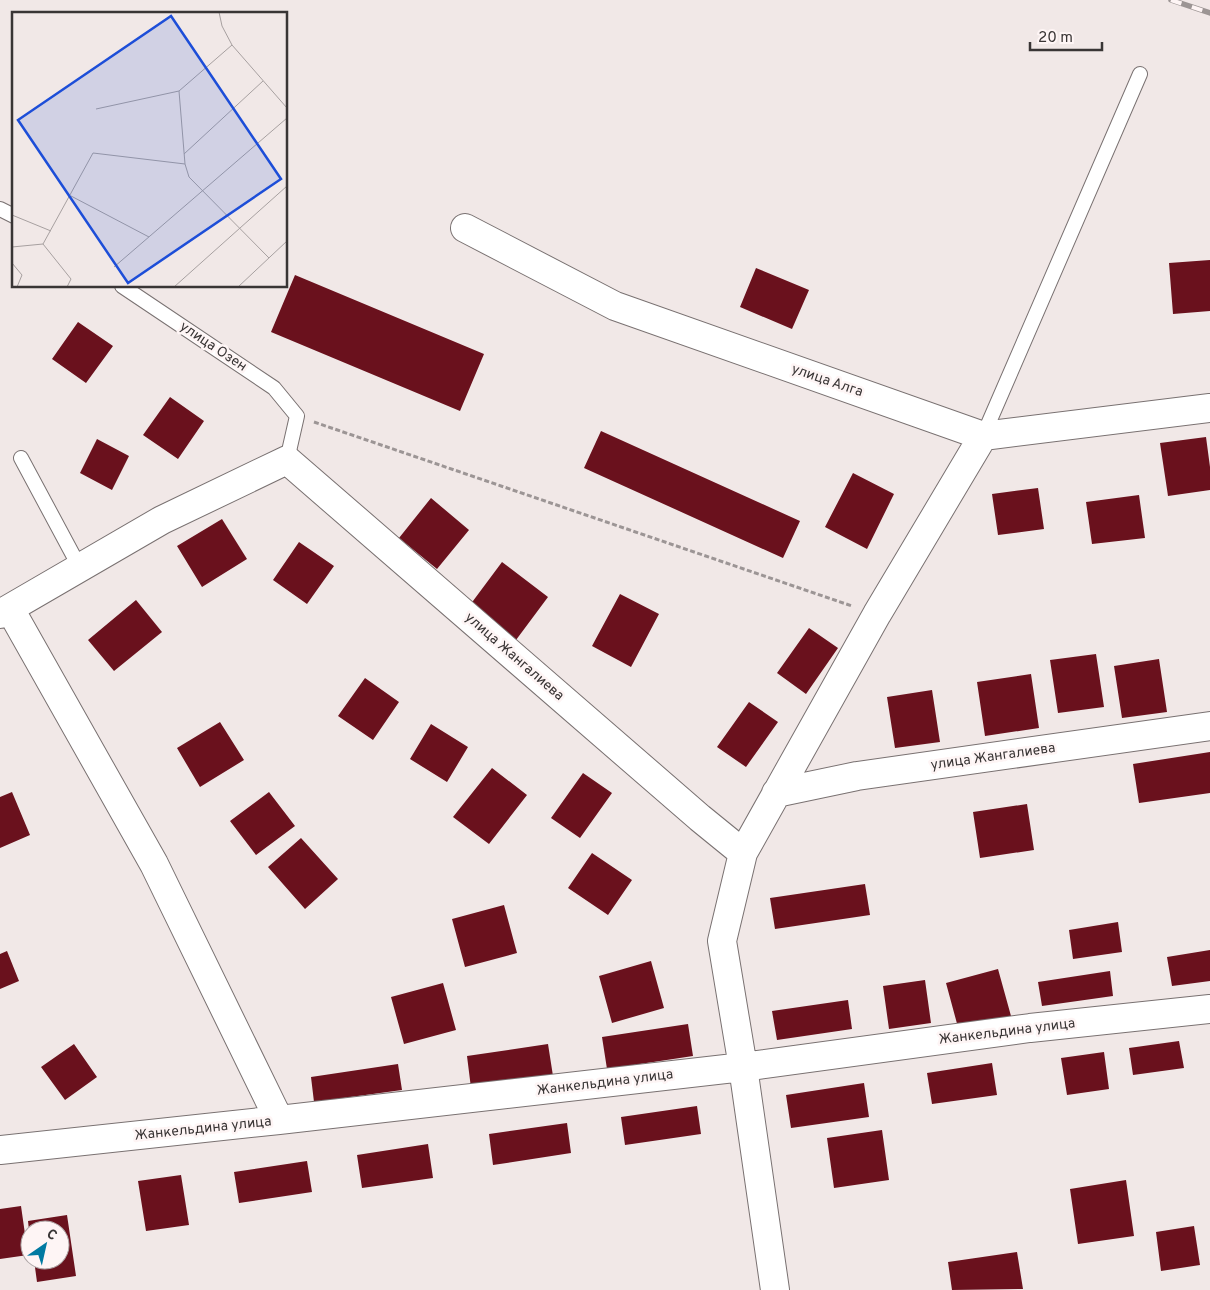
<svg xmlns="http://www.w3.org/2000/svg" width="1210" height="1290" font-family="Overpass,sans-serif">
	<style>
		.building { fill: #6a111d }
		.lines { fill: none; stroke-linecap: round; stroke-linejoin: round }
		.lane-casing { stroke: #797171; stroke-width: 16 }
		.street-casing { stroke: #797171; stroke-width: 30 }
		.path { stroke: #9c9595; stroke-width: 3; stroke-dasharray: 5 2.5; stroke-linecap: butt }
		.lane { stroke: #fff; stroke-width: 14 }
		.street { stroke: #fff; stroke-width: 28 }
		.rail-casing { stroke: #9c9594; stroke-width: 5.5 }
		.rail { stroke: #fef5f5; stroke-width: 4; stroke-dasharray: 11; stroke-linecap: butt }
		.labels { text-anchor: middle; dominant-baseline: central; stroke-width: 5; stroke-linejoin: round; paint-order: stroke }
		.street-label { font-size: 14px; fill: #393535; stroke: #fef5f5 }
		.inset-road { fill: none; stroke: #a7a0a0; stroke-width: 1 }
		.view { fill: #1d4ed8; fill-opacity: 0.15; stroke: #1d4ed8; stroke-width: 2.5 }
		.inset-edge { fill: none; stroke: #393535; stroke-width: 2.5 }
	</style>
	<rect width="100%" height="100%" fill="#f1e8e7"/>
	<!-- building -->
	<path class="building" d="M1210,260v51l-37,3 -4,-51z
		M756,268l53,22 -17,39 -52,-22z
		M295,275l189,79 -24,57 -189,-79z
		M78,322l35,24 -27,37 -34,-24z
		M170,397l34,24 -26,38 -35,-24z
		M601,431l199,90 -17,37 -199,-90z
		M1206,437l4,30v23l-42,6 -8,-53z
		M97,439l32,17 -17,34 -32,-17z
		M853,473l41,21 -27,55 -42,-22z
		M1038,488l6,41 -46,6 -6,-41z
		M1139,495l6,43 -53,6 -6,-42z
		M431,498l38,32 -32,39 -38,-31z
		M222,519l25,40 -45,28 -25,-41z
		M299,542l35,24 -27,38 -34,-24z
		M502,562l46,35 -32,43 -46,-35z
		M620,594l39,20 -28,53 -39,-21z
		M136,600l26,32 -48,39 -26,-31z
		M809,628l29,20 -32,46 -29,-21z
		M1096,654l8,53 -46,6 -8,-53z
		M1159,659l8,53 -45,6 -8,-52z
		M1031,674l8,54 -54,8 -8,-54z
		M365,678l34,24 -26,38 -35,-24z
		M932,690l8,52 -45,6 -8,-51z
		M749,702l29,20 -32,45 -29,-20z
		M220,722l24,38 -44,27 -23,-39z
		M431,724l37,23 -21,35 -37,-23z
		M1210,752v41l-71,10 -6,-39z
		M492,768l35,27 -38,49 -36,-27z
		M583,773l29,20 -32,45 -29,-20z
		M12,792l18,43 -30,13v-51z
		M269,792l26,34 -39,29 -26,-34z
		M1027,804l7,46 -54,8 -7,-46z
		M301,838l37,41 -33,30 -37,-42z
		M592,853l40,27 -24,35 -40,-27z
		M865,884l5,31 -95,14 -5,-31z
		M504,905l13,48 -52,14 -13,-48z
		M1118,922l4,30 -49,7 -4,-29z
		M1210,950v31l-38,5 -5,-29z
		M7,951l12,30 -19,8v-35z
		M651,961l13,47 -52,15 -13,-47z
		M998,969l13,47 -52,15 -13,-48z
		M1110,971l3,25 -71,10 -4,-24z
		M925,980l6,43 -42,6 -6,-43z
		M443,983l13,47 -52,14 -13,-47z
		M848,1000l4,29 -75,11 -5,-29z
		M688,1024l5,32 -86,13 -5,-32z
		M1179,1041l5,27 -51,7 -4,-27z
		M74,1044l23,33 -32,23 -24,-33z
		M548,1044l5,32 -82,12 -4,-32z
		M1104,1052l5,37 -42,6 -6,-37z
		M992,1063l5,32 -65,9 -5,-31z
		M398,1064l4,26 -88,12 -3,-25z
		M864,1083l5,34 -78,11 -5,-33z
		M697,1106l4,28 -76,11 -4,-28z
		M567,1123l4,30 -78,12 -4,-31z
		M882,1130l7,50 -55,8 -7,-50z
		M428,1144l5,34 -71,10 -5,-33z
		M307,1161l5,31 -73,11 -5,-31z
		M181,1175l8,50 -43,6 -8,-50z
		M1126,1180l8,56 -56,8 -8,-55z
		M21,1206l7,49 -28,4v-50z
		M67,1215l9,61 -39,6 -3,-22h26v-30h-31l-1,-9z
		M1194,1226l6,39 -39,6 -5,-39z
		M1017,1252l6,37 -71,1 -4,-28z"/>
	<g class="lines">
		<!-- lane casing -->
		<g class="lane-casing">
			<path id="lane" d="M0,209l14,7
				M122,286l152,102 23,28 -10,44
				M983,436l157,-362
				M21,458l59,110"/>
		</g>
		<!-- street casing -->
		<g class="street-casing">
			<path id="street" d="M465,228l150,78 368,130 227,-28
				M10,609l144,255 125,256
				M0,614l162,-94 125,-60 413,358 43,35
				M776,793l81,-17 353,-50
				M0,1150l279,-30 464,-53 287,-39 180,-19
				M775,1290l-32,-223 -21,-126 21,-88 134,-239 106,-178"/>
		</g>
		<!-- path -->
		<path class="path" d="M314,422l538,184"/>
		<!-- lane -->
		<use href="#lane" class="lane"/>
		<!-- street -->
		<use href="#street" class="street"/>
		<!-- rail casing -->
		<g class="rail-casing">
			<path id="rail" d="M1171,0l39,13"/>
		</g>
		<!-- rail -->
		<use href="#rail" class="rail"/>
	</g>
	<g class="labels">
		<!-- street labels -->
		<g class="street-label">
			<text transform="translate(213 347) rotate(34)">улица Озен</text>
			<text transform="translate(827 381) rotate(19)">улица Алга</text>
			<text transform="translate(514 657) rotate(41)">улица Жангалиева</text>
			<text transform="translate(993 757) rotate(-8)">улица Жангалиева</text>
			<text transform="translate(1007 1032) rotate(-7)">Жанкельдина улица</text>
			<text transform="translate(605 1083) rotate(-7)">Жанкельдина улица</text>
			<text transform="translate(203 1129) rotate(-6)">Жанкельдина улица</text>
		</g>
	</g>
	<!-- overview -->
	<g transform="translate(12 12)">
		<rect width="275" height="275" fill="#f1e8e7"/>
		<path class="inset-road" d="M207,0l3,14 10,19 55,63M167,79l6,73 4,13 80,81M84,97l83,-18 53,-46M172,142l79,-73M59,184l78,41M0,203l39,16M31,232l50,-91 92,11M31,232l28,35 -4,8M0,235l31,-3M0,251l10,12 -5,12M102,255l173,-149M162,275l113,-101M226,275l49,-46"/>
		<path class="view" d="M159,4l110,163 -153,104 -110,-163z"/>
		<rect width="275" height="275" class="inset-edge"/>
	</g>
	<!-- north arrow -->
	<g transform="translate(45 1245) rotate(34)"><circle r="24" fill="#fef5f5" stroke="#afa8a8"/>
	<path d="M0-4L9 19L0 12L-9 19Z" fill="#007aa2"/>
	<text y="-8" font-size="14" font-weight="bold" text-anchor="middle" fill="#393535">С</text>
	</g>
	<!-- scale -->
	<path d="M1030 42v8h72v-8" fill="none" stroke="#393535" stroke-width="2.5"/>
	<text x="1038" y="42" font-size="15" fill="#393535" stroke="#fef5f5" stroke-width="4" paint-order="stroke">20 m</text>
</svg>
